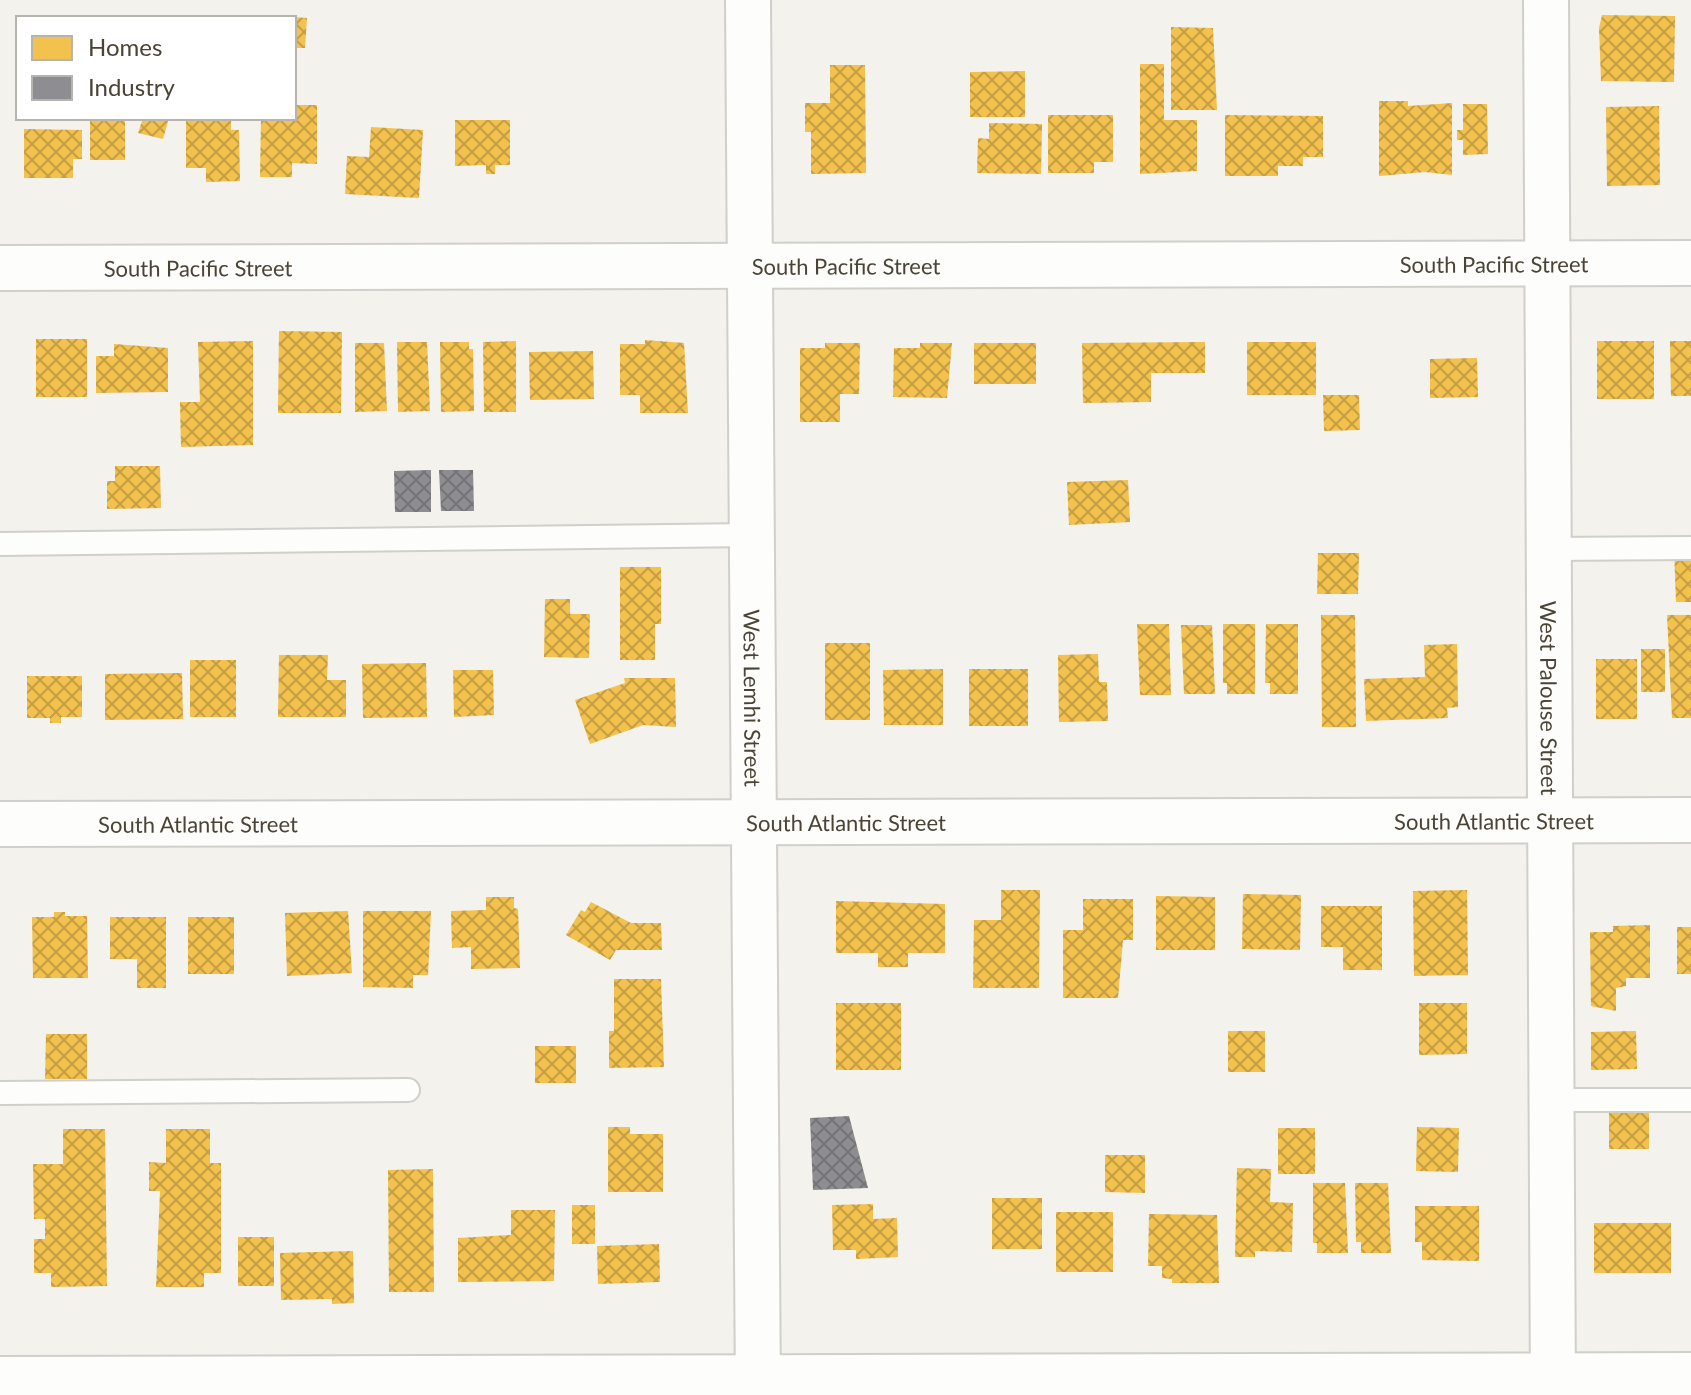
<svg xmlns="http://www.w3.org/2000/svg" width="1691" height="1395" font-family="Lato,sans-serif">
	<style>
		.homes { fill: url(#homes-cross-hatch) }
		.industry { fill: url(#industry-cross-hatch) }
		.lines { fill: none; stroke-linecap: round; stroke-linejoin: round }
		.lane-casing { stroke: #d1cfca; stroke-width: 26 }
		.street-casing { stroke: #d1cfca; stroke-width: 48 }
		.lane { stroke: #fdfdfc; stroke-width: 22 }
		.street { stroke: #fdfdfc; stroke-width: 44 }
		.labels { text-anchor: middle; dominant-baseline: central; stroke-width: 8; stroke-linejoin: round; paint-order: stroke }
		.street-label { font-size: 22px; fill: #4a4437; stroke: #fff }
	</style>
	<defs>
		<pattern id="homes-cross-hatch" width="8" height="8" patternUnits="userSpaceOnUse" patternTransform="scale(2)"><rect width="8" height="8" fill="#f2c14e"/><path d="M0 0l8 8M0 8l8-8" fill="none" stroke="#c69e42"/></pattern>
		<pattern id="industry-cross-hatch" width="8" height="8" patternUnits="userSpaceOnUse" patternTransform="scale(2)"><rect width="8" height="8" fill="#8d8d92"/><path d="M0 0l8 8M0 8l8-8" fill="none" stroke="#757578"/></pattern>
	</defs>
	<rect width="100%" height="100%" fill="#f3f2ed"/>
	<!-- homes -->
	<path class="homes" d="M1602,15l73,1 -1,66 -73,-1 -2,-53z
		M294,17l13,1 -2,30h-11z
		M1171,27l42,1 4,82h-46z
		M1140,64h24v56h33v51l-57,3z
		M830,65h35l1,108 -55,1v-42h-6v-29h25z
		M1025,71v46h-55v-45z
		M1379,101h29v5l44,-3v72l-27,-3 -46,4z
		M1463,104h24l1,50 -25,1v-15h-6v-10h6z
		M294,105h23v59l-25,-1v14h-32l1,-59h33z
		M1659,106l1,79 -53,1 -1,-79z
		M1048,115h65v47h-19v11h-46z
		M1225,115l98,1v41h-20v9h-25v10h-53z
		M90,118h35v42h-35z
		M143,118h26l-6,21 -25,-6z
		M186,118h45v12h8l1,51 -34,1v-14h-20z
		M455,120h55v45h-15v9h-9v-9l-31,1z
		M989,123l53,1 -1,50 -64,-1 1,-35 11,1z
		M371,127l52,3 -4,68 -74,-4 2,-38 22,1z
		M24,129l58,1v29h-9v19h-49z
		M279,331l63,1 -1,81h-63z
		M36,339h51v58h-51z
		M645,340l39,3 4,70h-48v-18h-20v-51h25z
		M253,341v104l-72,2 -1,-45h20l-2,-60z
		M516,341v71h-32l-1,-70z
		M1597,341h57v58h-57z
		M1670,341h21v55h-20z
		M397,342h30l3,69 -32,1z
		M440,342h29v7h4l1,62 -33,1z
		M1205,342v31h-54v29l-68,1 -1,-60z
		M1247,342h69v53h-69z
		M355,343h29l3,68 -32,1z
		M825,343h35l-1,51h-19v28h-40v-74h25z
		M920,343h32l-5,55 -54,-1 1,-49h26z
		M974,343h62v41h-62z
		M114,344l54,4v44l-72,1v-37h18z
		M593,351l1,48 -64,1 -1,-48z
		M1477,358l1,39 -48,1v-39z
		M1323,395h36l1,35 -36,1z
		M115,466h45l1,42 -54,1v-28h8z
		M1128,480l2,42 -61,3 -2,-43z
		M1674,549h17v53h-15z
		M1318,553h41l-1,41h-41z
		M620,567h41v57h-6v36h-35z
		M545,599h25v15h20l-1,44 -45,-1z
		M1321,615h34l1,112h-34z
		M1667,615h24v103h-19z
		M1137,624h32l2,71h-31z
		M1223,624h32v70h-28v-11h-4z
		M1266,624h32v70h-28v-11h-5z
		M1181,625h31l3,69h-31z
		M825,643h45v77h-45z
		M1457,644l1,63 -11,1 1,10 -82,3 -2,-42 61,-2 -1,-32z
		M1641,649h24v43h-24z
		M1098,654l1,28h8l1,39 -49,1 -1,-67z
		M279,655h49l-1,25h19v37h-68z
		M1596,659h41v60h-41z
		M190,660h46v57h-46z
		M426,663l1,54 -64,1 -1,-54z
		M943,669v56h-59l-1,-55z
		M969,669h59v57h-59z
		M453,670h40l1,45 -40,2z
		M182,673l1,46 -78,1v-46z
		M27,676h55v41h-21v6h-11v-5h-23z
		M624,678h51l1,49 -33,-2 -53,19 -15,-44 50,-17z
		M1001,890h39l-1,98h-66l1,-68h27z
		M1467,890l1,85 -54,1 -1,-85z
		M1243,894l58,1 -1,55 -58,-1z
		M1156,896l59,1v53h-59z
		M486,897h28v11l4,1 2,59 -49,1v-22l-19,1 -1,-37 35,-1z
		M1083,899h50v41h-10l-5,58h-55v-68h20z
		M836,901l109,3v49h-37v14h-30v-14h-42z
		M591,902l40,21h30l1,27h-46l-6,10 -44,-25 15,-25 4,2z
		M1321,906h61v64h-39v-23h-22z
		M348,911l4,62 -65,3 -2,-63z
		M363,911h68l-3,64h-15v13l-50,-1z
		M54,912h11v4h22l1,62h-55l-1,-61h22z
		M110,917h56v71h-29v-29h-27z
		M188,917h46v57h-46z
		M1650,925v53h-24v8l-10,2v23l-25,-5 -1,-74h23v-6z
		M1677,927h14v47h-14z
		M614,979h47l3,88 -55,1v-37h5z
		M836,1003h65v67h-65z
		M1419,1003h48v51l-48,1z
		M1228,1031h37v41h-37z
		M1636,1031l1,38 -46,1v-38z
		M46,1034h41v45h-42z
		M535,1046h41v37h-41z
		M1609,1107h40v42h-40z
		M608,1127h22v7h33v58h-55z
		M1417,1127l42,1 -1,44 -42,-1z
		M1278,1128h37v46h-37z
		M63,1129h42l2,157 -56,1v-14h-17v-34h11v-20h-11l-1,-55h30z
		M166,1129h44v34h11v110h-17v14h-48l4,-96h-11v-29l17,1z
		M1105,1155h40v38l-40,-1z
		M1237,1168l34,1 -1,33 23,1 -1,49 -37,-1v6h-20z
		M433,1169l1,123h-45l-1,-122z
		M1313,1183h32l3,70h-31v-10h-4z
		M1355,1183h33l3,70h-30v-11h-5z
		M992,1198h50v51h-50z
		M873,1204v15l24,-1 1,39 -42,2v-9h-23l-1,-45z
		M572,1205h23v39h-23z
		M1415,1206h64v55l-57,-1v-18h-7z
		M511,1210h44l-1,71 -96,1v-44l53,-3z
		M1056,1212h57v60h-57z
		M1149,1214l68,1 2,68h-47v-4l-10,-1v-12h-14z
		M1594,1223h77v50h-77z
		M238,1237h36v49h-36z
		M659,1244l1,38 -62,2 -1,-38z
		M353,1251l1,52 -22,1v-5l-51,1 -1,-47z"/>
	<!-- industry -->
	<path class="industry" d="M431,470v42h-36l-1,-41z
		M439,470h34l1,41h-33z
		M849,1116l19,72 -55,2 -3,-72z"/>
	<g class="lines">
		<!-- lane casing -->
		<g class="lane-casing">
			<path id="lane" d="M0,544l751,-9
				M1549,549l142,-1
				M0,1093l408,-3
				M1551,1100h140"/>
		</g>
		<!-- street casing -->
		<g class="street-casing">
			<g id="street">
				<path id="s1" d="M748,0l10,1395"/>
				<path id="s2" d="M1546,0l7,1395"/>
				<path id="s3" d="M0,268l1691,-5"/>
				<path id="s4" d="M0,824l1691,-4"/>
				<path d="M0,1379l1691,-4"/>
			</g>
		</g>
		<!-- lane -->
		<use href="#lane" class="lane"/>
		<!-- street -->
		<use href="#street" class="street"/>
	</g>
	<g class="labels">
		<!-- street labels -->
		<g class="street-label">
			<text stroke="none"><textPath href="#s3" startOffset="1494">South Pacific Street</textPath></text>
			<text stroke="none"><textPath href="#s3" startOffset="846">South Pacific Street</textPath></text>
			<text stroke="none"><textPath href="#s3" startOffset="198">South Pacific Street</textPath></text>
			<text stroke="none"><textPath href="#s1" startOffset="698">West Lemhi Street</textPath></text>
			<text stroke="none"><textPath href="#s2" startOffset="698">West Palouse Street</textPath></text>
			<text stroke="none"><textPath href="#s4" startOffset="1494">South Atlantic Street</textPath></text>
			<text stroke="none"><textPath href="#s4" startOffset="846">South Atlantic Street</textPath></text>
			<text stroke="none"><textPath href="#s4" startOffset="198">South Atlantic Street</textPath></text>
		</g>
	</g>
	<!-- legend -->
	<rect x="16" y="16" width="280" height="104" fill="#ffffff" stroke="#b7b4af" stroke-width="2"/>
	<rect x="32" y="36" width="40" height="24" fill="#f2c14e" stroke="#b7b4af" stroke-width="2"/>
	<text x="88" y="56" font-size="24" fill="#4a4437">Homes</text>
	<rect x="32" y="76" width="40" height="24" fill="#8d8d92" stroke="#b7b4af" stroke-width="2"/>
	<text x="88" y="96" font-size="24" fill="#4a4437">Industry</text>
</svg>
